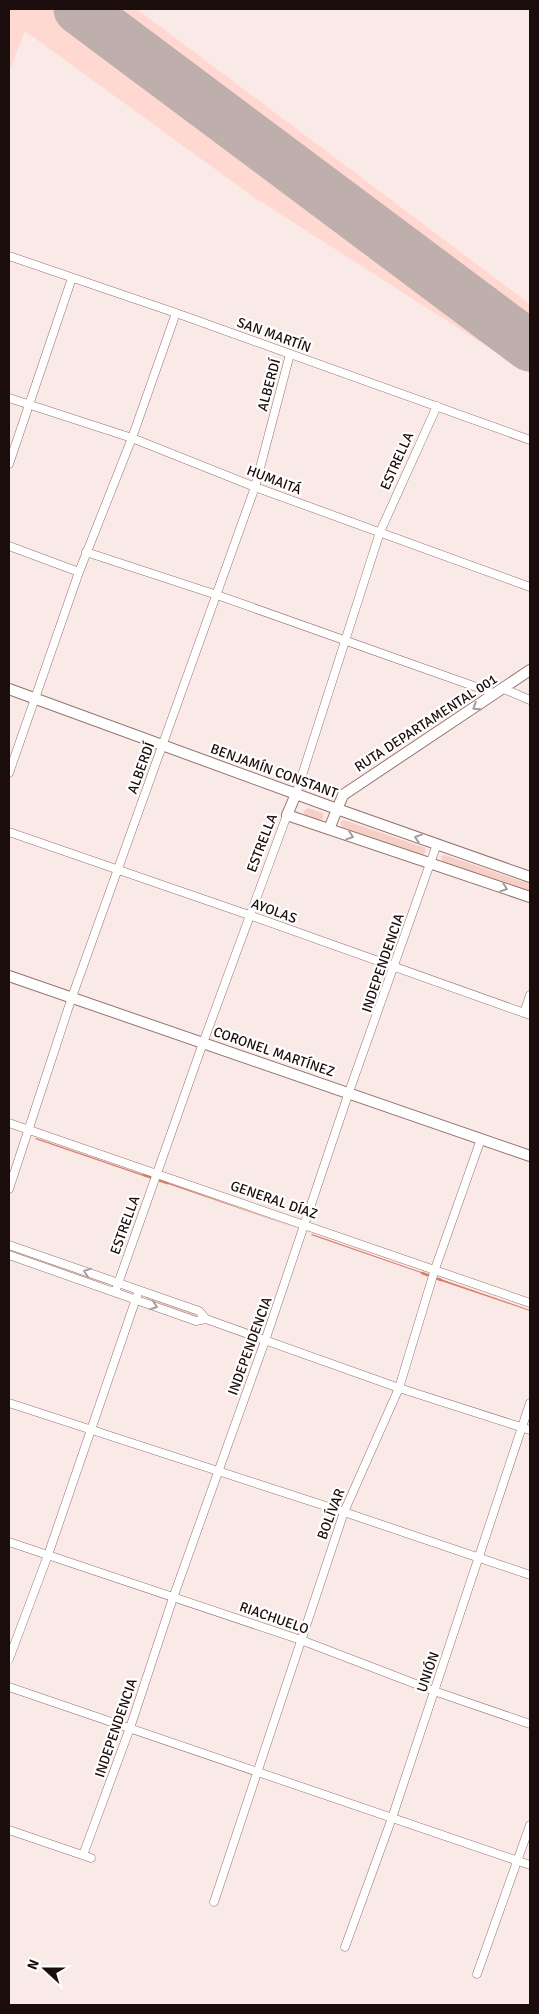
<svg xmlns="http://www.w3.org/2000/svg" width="539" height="2014" font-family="Signika,sans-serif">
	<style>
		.built { fill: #ffd9d1 }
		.green { fill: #f6cfc7 }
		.water { fill: #db7b6a }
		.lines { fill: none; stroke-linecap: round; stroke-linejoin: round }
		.stream { stroke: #db7b6a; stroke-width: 2.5 }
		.runway { stroke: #beaeac; stroke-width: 51 }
		.minor-casing { stroke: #95736c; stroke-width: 9 }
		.tertiary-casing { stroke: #95736c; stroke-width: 12 }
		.minor { stroke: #fff; stroke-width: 8 }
		.tertiary { stroke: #fff; stroke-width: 10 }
		.oneway { stroke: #a39e9d }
		.labels { text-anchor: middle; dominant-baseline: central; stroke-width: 4.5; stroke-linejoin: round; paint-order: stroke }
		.street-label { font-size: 14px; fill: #1a0d0b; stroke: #fff }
	</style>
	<rect width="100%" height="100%" fill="#faeae7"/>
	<!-- built -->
	<path class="built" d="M9,9h128l393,295v70l-278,-178 -227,-165 -16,41z"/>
	<!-- green -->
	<path class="green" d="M308,808l15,5v6l-3,1 -15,-5 -2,-4z
		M344,820l81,28 1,4 -4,3 -80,-28 -2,-5z
		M445,855l85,29v8l-88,-30 -1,-6z
		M9,1248l97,34v1l-2,2 -95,-33z
		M146,1296l51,17 1,2 -2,2 -50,-17z"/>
	<!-- water -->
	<path class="water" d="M36,1138l111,38 -1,1 -111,-38z
		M166,1182l133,47 -134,-46z
		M312,1234l112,39v1l-113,-39z
		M438,1278l92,32v1l-92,-31z"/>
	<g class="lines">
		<!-- stream -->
		<path class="stream" d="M144,1175l23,8
			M422,1273l19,7"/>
		<!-- runway -->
		<path class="runway" d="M79,9l451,337"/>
		<!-- minor casing -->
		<g class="minor-casing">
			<path id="minor" d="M9,256l167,57 354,127
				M9,398l123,40 123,49 275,100
				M9,464l63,-186
				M9,546l70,26
				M86,552l131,43 279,99
				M504,689l26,11
				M9,773l70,-201 53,-134 44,-125
				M296,794l84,-262 57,-126
				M9,832l240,83 281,100
				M524,1013l6,-18
				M9,1123l521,180
				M9,1189l63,-192 183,-510 35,-133
				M9,1245l190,66 7,8
				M9,1255l187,66 10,-2 193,69 131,42
				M115,1292l88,-249 84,-228
				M9,1403l335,109 186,63
				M9,1542l292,98 133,51 96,33
				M9,1659l39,-104 91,-265
				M9,1687l521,178
				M9,1830l82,28
				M83,1855l47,-127 43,-130 92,-257 84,-249 88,-248
				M214,1902l130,-390 55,-124 36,-119 46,-130
				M345,1947l47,-129 138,-415
				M477,1974l53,-149"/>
		</g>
		<!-- tertiary casing -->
		<g class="tertiary-casing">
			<path id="tertiary" d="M9,689l328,120 193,68
				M296,794l-9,21 243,82
				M329,829l14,-34 187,-125
				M9,976l521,180"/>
		</g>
		<!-- minor -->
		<use href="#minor" class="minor"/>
		<!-- tertiary -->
		<use href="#tertiary" class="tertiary"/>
	</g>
	<!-- one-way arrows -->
	<defs><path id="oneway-chevron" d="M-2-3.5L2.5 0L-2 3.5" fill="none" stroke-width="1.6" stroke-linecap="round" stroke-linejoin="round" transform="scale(1.25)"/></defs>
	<g class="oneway">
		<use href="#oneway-chevron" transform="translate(476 707) rotate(147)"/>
		<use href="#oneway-chevron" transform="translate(350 836) rotate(19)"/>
		<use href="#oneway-chevron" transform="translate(418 838) rotate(-161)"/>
		<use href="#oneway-chevron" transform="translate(504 888) rotate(19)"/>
		<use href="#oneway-chevron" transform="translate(87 1272) rotate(-161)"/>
		<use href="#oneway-chevron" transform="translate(154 1306) rotate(19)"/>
	</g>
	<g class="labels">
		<!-- street labels -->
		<g class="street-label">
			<text transform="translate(274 335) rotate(20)">SAN MARTÍN</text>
			<text transform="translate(269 385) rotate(-75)">ALBERDÍ</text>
			<text transform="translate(397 461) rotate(-66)">ESTRELLA</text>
			<text transform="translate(274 480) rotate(21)">HUMAITÁ</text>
			<text transform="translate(426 723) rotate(-33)">RUTA DEPARTAMENTAL 001</text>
			<text transform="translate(141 768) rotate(-70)">ALBERDÍ</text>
			<text transform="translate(274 771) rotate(20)">BENJAMÍN CONSTANT</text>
			<text transform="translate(262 843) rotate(-69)">ESTRELLA</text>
			<text transform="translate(274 911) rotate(20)">AYOLAS</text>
			<text transform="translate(383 963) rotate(-71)">INDEPENDENCIA</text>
			<text transform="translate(274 1052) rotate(19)">CORONEL MARTÍNEZ</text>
			<text transform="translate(274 1200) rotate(19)">GENERAL DÍAZ</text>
			<text transform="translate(125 1225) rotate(-70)">ESTRELLA</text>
			<text transform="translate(250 1346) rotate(-70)">INDEPENDENCIA</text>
			<text transform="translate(331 1514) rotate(-69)">BOLÍVAR</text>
			<text transform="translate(274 1618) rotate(19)">RIACHUELO</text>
			<text transform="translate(428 1672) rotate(-71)">UNIÓN</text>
			<text transform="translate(116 1728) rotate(-71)">INDEPENDENCIA</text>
		</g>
	</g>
	<!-- border -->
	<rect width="539" height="2014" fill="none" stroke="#1a0d0b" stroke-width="20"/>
	<!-- north arrow -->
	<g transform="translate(45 1969) rotate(291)" stroke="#ffffff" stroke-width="4" paint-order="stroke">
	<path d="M0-4L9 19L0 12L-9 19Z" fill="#1a0d0b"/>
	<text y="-8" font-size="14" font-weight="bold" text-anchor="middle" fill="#1a0d0b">N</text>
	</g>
</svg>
